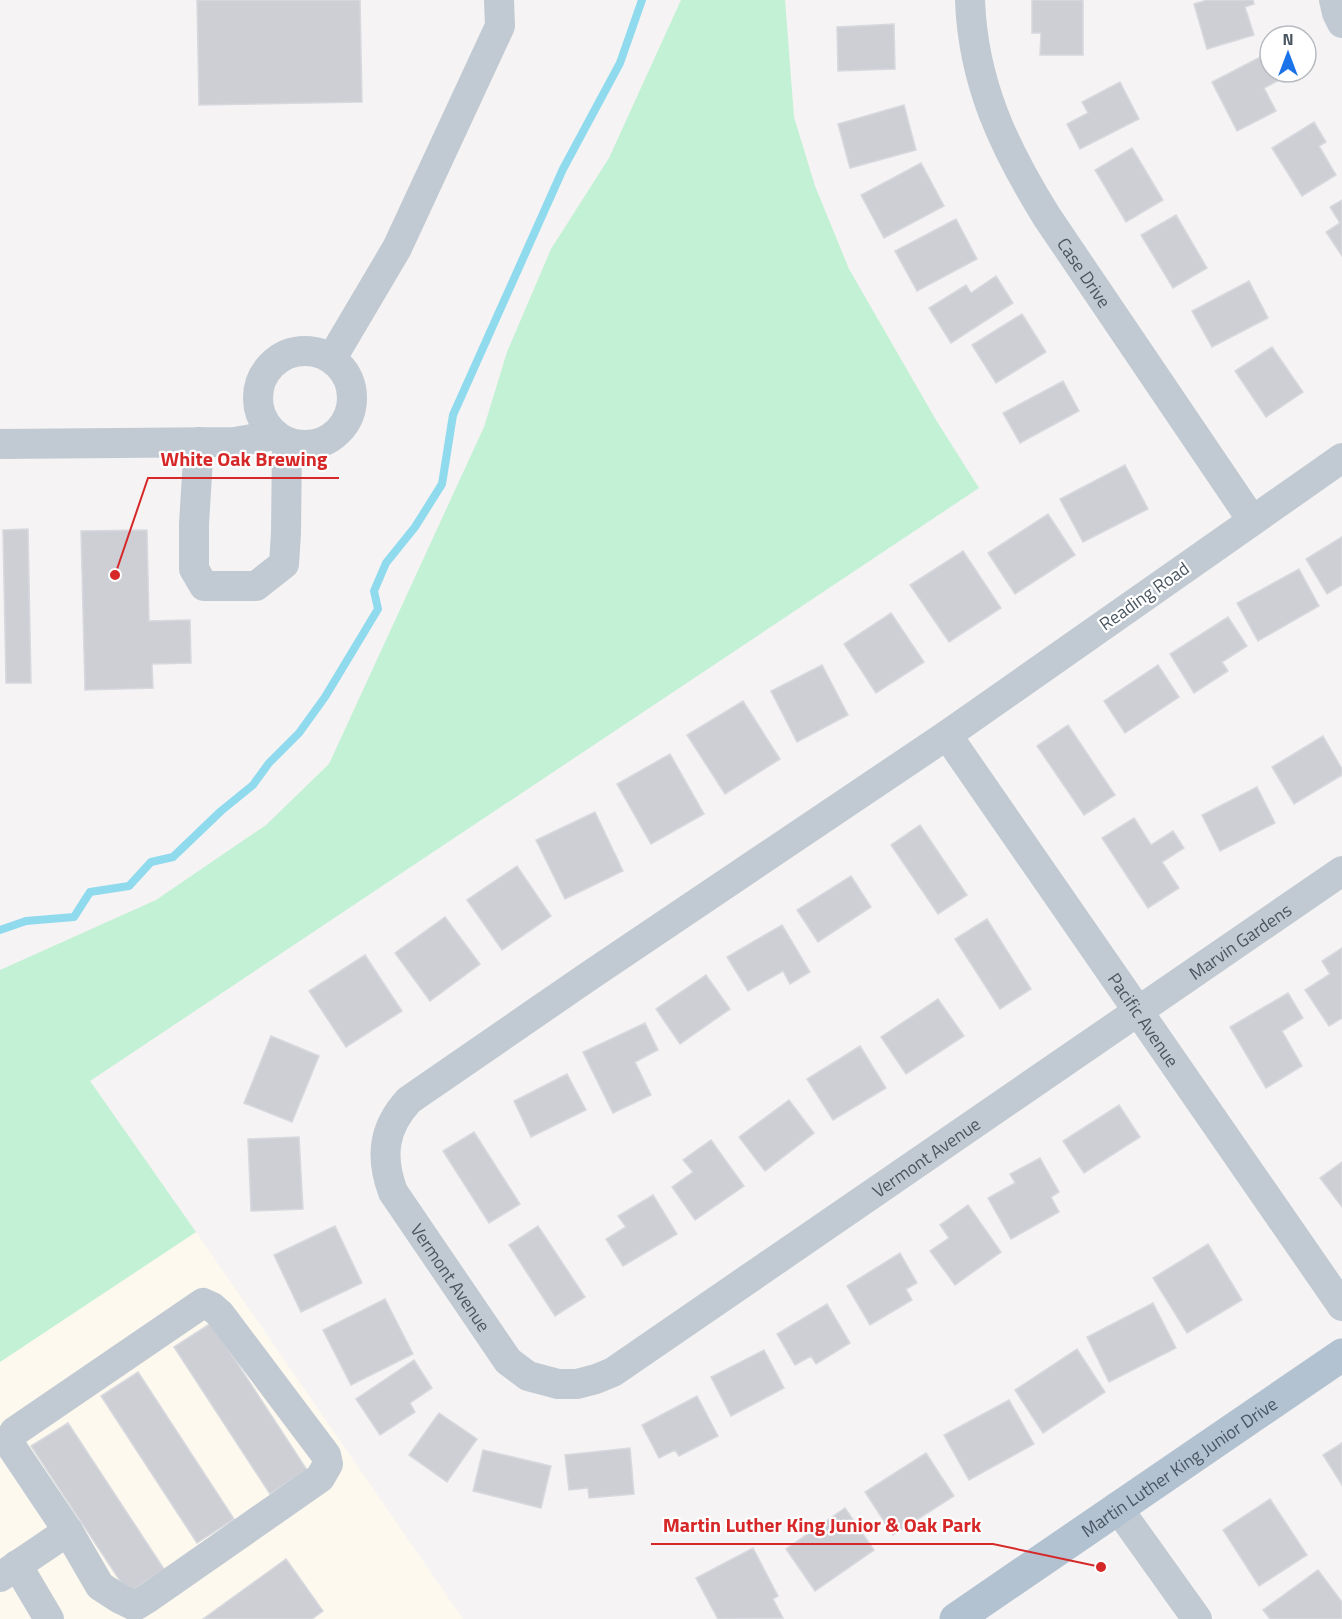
<svg xmlns="http://www.w3.org/2000/svg" width="1342" height="1619" font-family="'Titillium Web',sans-serif">
	<style>
		.commercial { fill: #fdf9ef }
		.green { fill: #c3f1d5 }
		.lines { fill: none; stroke-linecap: round; stroke-linejoin: round }
		.stream { stroke: #90daee; stroke-width: 8 }
		.building { fill: #cdcfd5; stroke: #d7d9de; stroke-width: 1.5 }
		.minor { stroke: #c1cad2; stroke-width: 30 }
		.major { stroke: #b3c2d1; stroke-width: 33 }
		.labels { text-anchor: middle; dominant-baseline: central; stroke-width: 4.5; stroke-linejoin: round; paint-order: stroke }
		.street-label { font-size: 18px; fill: #4a5661; stroke: #fff }
		.leader { fill: none; stroke: #d62828; stroke-width: 2 }
		.callout-dot { fill: #d62828; stroke: #fff; stroke-width: 2 }
		.callout-label { font-size: 20px; text-anchor: middle; font-weight: bold; fill: #d62828; stroke: #fff; stroke-width: 4.5; stroke-linejoin: round; paint-order: stroke }
	</style>
	<rect width="100%" height="100%" fill="#f5f3f3"/>
	<!-- commercial -->
	<path class="commercial" d="M196,1232l267,387h-463v-257z"/>
	<!-- green -->
	<path class="green" d="M681,0h104l9,117 21,69 34,83 87,151 43,68 -889,593 106,151 -196,130v-392l156,-70 110,-75 63,-61 155,-337 23,-75 44,-103 58,-91z"/>
	<g class="lines">
		<!-- stream -->
		<path class="stream" d="M0,930l26,-9 48,-4 16,-25 39,-6 22,-24 22,-5 48,-46 32,-26 16,-22 30,-30 26,-36 53,-88 -4,-18 12,-28 29,-36 27,-43 11,-69 110,-246 57,-106 22,-63"/>
	</g>
	<!-- building -->
	<path class="building" d="M197,0h163l2,102 -163,3z
		M1032,0h51v55h-43l1,-22h-9z
		M1207,0h46l1,4 -9,3 9,28 -47,14 -13,-45z
		M894,24l1,45 -57,2 -1,-44z
		M1270,52v20h12l3,5 -21,11 12,23 -39,20 -25,-49z
		M1120,82l19,37 -59,30 -13,-25 21,-11 -6,-11z
		M904,105l12,45 -66,18 -12,-44z
		M1314,122l12,20 -7,4 17,29 -34,21 -30,-48z
		M1132,148l31,52 -37,22 -31,-52z
		M921,163l23,43 -60,32 -23,-43z
		M1342,200v56l-16,-24 14,-9 -10,-16z
		M1176,215l31,53 -34,20 -32,-53z
		M956,219l21,40 -60,32 -22,-40z
		M996,276l17,27 -62,40 -22,-35 37,-23 5,8z
		M1249,281l19,37 -56,29 -20,-36z
		M1022,314l24,38 -50,31 -24,-38z
		M1272,347l31,45 -37,25 -31,-46z
		M1063,381l16,30 -59,32 -17,-30z
		M1125,465l23,44 -65,33 -23,-43z
		M1048,514l27,41 -60,39 -27,-41z
		M28,529l3,154h-25l-3,-153z
		M147,530l2,91 41,-1 1,43 -39,1 1,24 -68,2 -4,-159z
		M1342,537v48l-15,9 -21,-35z
		M963,551l38,57 -52,34 -39,-57z
		M1299,569l20,37 -61,35 -21,-38z
		M891,613l33,49 -48,31 -32,-49z
		M1228,617l19,29 -25,16 6,9 -34,22 -24,-39z
		M822,665l26,50 -51,27 -26,-51z
		M1158,665l21,32 -54,36 -21,-32z
		M743,701l37,58 -55,35 -38,-59z
		M1068,725l47,70 -31,20 -47,-69z
		M1323,736l19,33v6l-48,29 -22,-37z
		M670,754l34,60 -53,30 -34,-60z
		M1257,787l18,36 -55,28 -18,-36z
		M595,812l28,59 -58,28 -29,-59z
		M1134,818l17,27 22,-14 11,17 -22,14 17,26 -31,20 -46,-70z
		M920,825l47,70 -29,19 -47,-69z
		M517,866l34,50 -49,34 -35,-50z
		M851,876l20,31 -53,35 -21,-32z
		M445,917l35,47 -50,37 -35,-48z
		M987,919l44,70 -31,20 -45,-70z
		M782,925l28,47 -20,12 -7,-13 -35,20 -21,-34z
		M1342,948v70l-13,8 -24,-36 25,-16 -8,-13z
		M365,955l37,56 -56,36 -37,-56z
		M706,975l24,34 -50,35 -24,-35z
		M1288,993l15,25 -21,13 20,35 -36,22 -36,-61z
		M938,999l26,37 -58,38 -25,-37z
		M645,1023l13,27 -23,12 16,33 -38,18 -30,-61z
		M271,1036l48,20 -27,66 -48,-19z
		M860,1046l26,42 -53,32 -26,-41z
		M567,1074l19,36 -55,27 -17,-36z
		M789,1100l25,33 -49,38 -26,-34z
		M1119,1105l21,32 -56,36 -21,-32z
		M474,1132l46,72 -31,19 -46,-72z
		M299,1137l4,72 -52,2 -3,-72z
		M711,1140l33,46 -49,34 -23,-33 21,-15 -10,-12z
		M1040,1158l19,34 -8,5 8,15 -48,27 -23,-41 27,-15 -5,-9z
		M1342,1162v45l-22,-29z
		M653,1195l24,39 -54,32 -17,-27 20,-12 -8,-11z
		M968,1205l33,47 -46,33 -25,-34 19,-13 -9,-13z
		M335,1226l27,57 -61,29 -27,-57z
		M538,1226l47,71 -30,19 -46,-71z
		M1208,1244l34,56 -55,33 -34,-55z
		M900,1253l17,30 -11,6 6,11 -42,25 -23,-39z
		M385,1299l28,55 -62,31 -28,-55z
		M1153,1303l23,45 -67,34 -22,-45z
		M827,1304l23,39 -34,21 -5,-8 -16,9 -18,-31z
		M211,1323l96,147 -37,24 -96,-147z
		M1077,1349l28,43 -62,41 -28,-43z
		M764,1350l20,38 -53,28 -20,-39z
		M414,1360l18,28 -22,15 5,9 -35,23 -24,-36z
		M138,1372l96,147 -37,24 -96,-147z
		M697,1396l21,40 -39,20 -4,-6 -16,8 -17,-33z
		M1009,1400l25,44 -65,36 -25,-45z
		M439,1413l38,26 -30,43 -38,-27z
		M68,1423l96,146 -36,24 -97,-147z
		M1342,1443v42l-19,-30z
		M630,1448l4,46 -45,4 -1,-10 -19,2 -4,-35z
		M483,1450l68,16 -10,42 -68,-17z
		M926,1453l28,43 -61,39 -28,-43z
		M1270,1499l37,56 -48,31 -36,-56z
		M845,1508l29,42 -59,41 -29,-42z
		M753,1548l25,48 -5,3 10,19 -65,1 -22,-41z
		M286,1559l37,52 -11,8h-109z
		M1318,1570l24,32v17h-72l-7,-9z"/>
	<g class="lines">
		<!-- minor -->
		<g class="minor">
			<path id="s1" d="M970,0c3,83 34,148 77,217l205,303"/>
			<path d="M1334,0l3,13 5,10"/>
			<circle cx="305" cy="398" r="47"/>
			<path d="M332,358l65,-110 103,-222 -1,-26"/>
			<path d="M199,442l-5,82v45l10,17h52l28,-22 2,-31 1,-91"/>
			<path d="M0,444l235,-2 40,-7"/>
			<path id="s2" d="M1342,458l-395,277 -358,241 -180,124c-26,28 -29,57 -16,92l115,169 20,15 30,8h19l19,-5 17,-7 729,-501"/>
			<path id="s3" d="M947,735l395,571"/>
			<path d="M203,1303l9,4 8,7 106,141 2,9 -8,14 -172,120 -13,8 -15,-7 -20,-13 -32,-55 -57,-85 -1,-5 4,-9z"/>
			<path d="M1117,1507l80,112"/>
			<path d="M17,1565l32,54"/>
			<path d="M0,1577l68,-46"/>
		</g>
		<!-- major -->
		<path class="major" id="s4" d="M956,1619l386,-264"/>
	</g>
	<g class="labels">
		<!-- street labels -->
		<g class="street-label">
			<text stroke="none"><textPath href="#s1" startOffset="300">Case Drive</textPath></text>
			<text transform="translate(1144 596) rotate(-35)">Reading Road</text>
			<text stroke="none"><textPath href="#s2" startOffset="2310">Marvin Gardens</textPath></text>
			<text stroke="none"><textPath href="#s3" startOffset="346">Pacific Avenue</textPath></text>
			<text stroke="none"><textPath href="#s2" startOffset="1929">Vermont Avenue</textPath></text>
			<text stroke="none"><textPath href="#s2" startOffset="1335">Vermont Avenue</textPath></text>
			<text stroke="none"><textPath href="#s4" startOffset="270">Martin Luther King Junior Drive</textPath></text>
		</g>
	</g>
	<!-- callouts -->
	<path class="leader" d="M115 575L148 478H339M1101 1567L993 1544H651"/>
	<g class="callout-dot">
		<circle cx="115" cy="575" r="6"/>
		<circle cx="1101" cy="1567" r="6"/>
	</g>
	<g class="callout-label">
		<text x="244" y="466">White Oak Brewing</text>
		<text x="822" y="1532">Martin Luther King Junior &amp; Oak Park</text>
	</g>
	<!-- north arrow -->
	<g transform="translate(1288 54)"><circle r="28" fill="#ffffff" stroke="#b7bbc0" stroke-width="1.5"/>
	<path d="M0-4.5L10 22L0 15L-10 22Z" fill="#1a73e8"/>
	<text y="-9" font-size="16" font-weight="bold" text-anchor="middle" fill="#4a5661">N</text>
	</g>
</svg>
